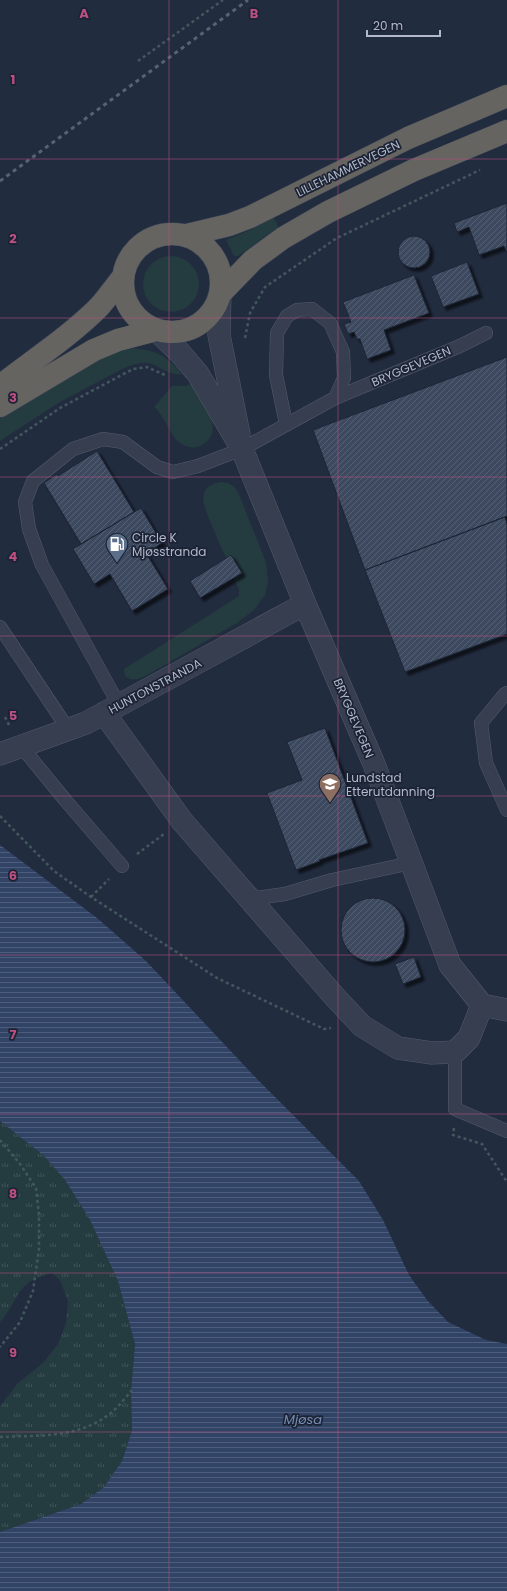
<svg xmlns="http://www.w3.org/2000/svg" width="507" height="1591" font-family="Poppins,sans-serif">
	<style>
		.green { fill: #243b40 }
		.park { fill: url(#park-tufts) }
		.water { fill: url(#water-rules) }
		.building { fill: url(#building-hatch); stroke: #1d2536; filter: url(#shadow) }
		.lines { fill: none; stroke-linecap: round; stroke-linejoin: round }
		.service-casing { stroke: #545c6d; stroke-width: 14 }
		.minor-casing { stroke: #545c6d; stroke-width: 23 }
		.trunk-casing { stroke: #41495a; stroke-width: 23 }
		.path { stroke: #42585d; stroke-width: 2.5; stroke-dasharray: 3 3; stroke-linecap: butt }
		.service { stroke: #363e4f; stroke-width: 13 }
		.minor { stroke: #363e4f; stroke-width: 22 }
		.trunk { stroke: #656460; stroke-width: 22 }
		.rail { stroke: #586276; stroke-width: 3; stroke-dasharray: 4 4; stroke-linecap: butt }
		.grid { fill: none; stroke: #bc5082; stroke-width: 1; stroke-opacity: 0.55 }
		.labels { text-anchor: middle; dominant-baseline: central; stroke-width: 3.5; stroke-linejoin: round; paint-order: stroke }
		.street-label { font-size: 12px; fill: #b2b9ca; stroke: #1b2334 }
		.poi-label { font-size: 12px; fill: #b2b9ca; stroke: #1b2334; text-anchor: start }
		.water-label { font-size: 13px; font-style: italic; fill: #778db4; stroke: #1b2334 }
		.grid-label { font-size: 13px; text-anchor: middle; font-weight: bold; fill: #bc5082; stroke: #1b2334; stroke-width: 3.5; stroke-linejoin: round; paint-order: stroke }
	</style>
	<defs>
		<pattern id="park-tufts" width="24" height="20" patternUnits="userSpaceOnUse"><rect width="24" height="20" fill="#243b40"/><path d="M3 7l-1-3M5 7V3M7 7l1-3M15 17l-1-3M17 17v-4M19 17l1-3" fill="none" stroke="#41555a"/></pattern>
		<pattern id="water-rules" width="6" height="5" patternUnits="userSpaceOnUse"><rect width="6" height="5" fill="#324466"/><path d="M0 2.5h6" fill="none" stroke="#4d5d7b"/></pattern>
		<pattern id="building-hatch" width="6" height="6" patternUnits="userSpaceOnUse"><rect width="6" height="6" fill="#3d495f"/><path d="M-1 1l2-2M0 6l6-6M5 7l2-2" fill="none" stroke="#576175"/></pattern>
		<filter id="shadow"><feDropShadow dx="3.5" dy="3.5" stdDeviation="1" flood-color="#0009"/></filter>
	</defs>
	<rect width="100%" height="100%" fill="#222c3f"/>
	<!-- green -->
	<path class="green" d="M271,218h2l3,3 2,6 -40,29h-4l-8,-16 24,-10z
		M143 284a28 28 0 1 1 56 0a28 28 0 1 1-56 0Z
		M129,348c25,1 37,7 53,26 -11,3 -23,-9 -34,-11 -7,-1 -15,2 -22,4l-66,35 -60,39v-23c41,-27 82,-55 129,-70z
		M191,384c11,18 36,45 11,61 -7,4 -14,3 -20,-1 -13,-8 -16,-27 -28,-37l18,-21h13z
		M220,482c9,0 14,3 18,10l28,70 2,20 -3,13 -11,15 -17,13 -88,51c-9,4 -16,9 -24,2l-1,-7 115,-73v-7l-6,-11 9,-6 -11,-17 -5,3c-5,-10 -9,-20 -13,-30 -7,-17 -21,-40 7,-46z"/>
	<!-- park -->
	<path class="park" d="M0,1121l43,34 22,25 25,40 28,61 17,63 -4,48 1,39 -10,30 -18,26 -23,17 -81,28v-126l18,-23 26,-21 14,-18 8,-21 2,-22 -8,-21 -8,-7c-7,2 -15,4 -21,8 -15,9 -19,29 -31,41z"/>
	<!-- water -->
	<path class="water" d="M0,845l97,73 49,43 111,118 102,102 24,39 26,55 18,25 21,22 38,18 21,4v247h-507v-59l81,-28 23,-17 18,-26 10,-30 -1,-39 4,-48 -17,-63 -28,-61 -25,-40 -22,-25 -43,-34z"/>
	<!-- building -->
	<path class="building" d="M507,203v50l-3,-7 -25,9 -10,-28 -12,5 -3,-9z
		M398 252a16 16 0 1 1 32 0a16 16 0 1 1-32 0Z
		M467,262l12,32 -36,13 -12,-31z
		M414,275l15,38 -45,17 7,20 -24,9 -7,-20h-3l-3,-7 -6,2 -4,-10 7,-2 -8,-20z
		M507,357v159l-142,54 -52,-140z
		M97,451l37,61 -53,32 -37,-61 13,-9 1,2z
		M141,508l21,35 -16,10 22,36 -36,22 -22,-37 -16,10 -21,-35z
		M505,517l2,7v110l-102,38 -40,-102z
		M231,555l11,18 -42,25 -10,-17z
		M325,728l43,115 -49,17 1,1 -24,9 -29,-77 35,-13 -15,-38z
		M341 930a32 32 0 1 1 64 0a32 32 0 1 1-64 0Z
		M414,957l7,20 -18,7 -8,-20z"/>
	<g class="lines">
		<!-- service casing -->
		<g class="service-casing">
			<path id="service" d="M335,398l125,-52 26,-13
				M0,627l68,102
				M507,693l-2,1 -24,29 5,40 21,47
				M119,705l-77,-140 -13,-36 -4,-27 8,-21 40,-32 30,-10 20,3 34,25 16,5 25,-6 44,-17 93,-51 9,-20 -1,-26 -13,-29 -18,-14 -15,1 -10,6 -10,17 -1,42 10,49
				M21,746l45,55 56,65
				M250,899l35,-5 47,-14 79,-17
				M455,1052v57l52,22"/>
		</g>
		<!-- minor casing -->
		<g class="minor-casing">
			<path id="minor" d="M220,294l-1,41 20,99
				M104,713l78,108 152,175 28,30 36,22 34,5 23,-1 14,-14 13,-33 -32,-40 -76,-201 -69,-160 -63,-155 -44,-75 -18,-21 -24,-23
				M0,754l86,-31 219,-119
				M482,1005l25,5"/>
		</g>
		<!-- trunk casing -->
		<g class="trunk-casing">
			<path id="trunk" d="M123 283a49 49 0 1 1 98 0a49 49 0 1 1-98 0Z
				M187,235l42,-10 21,-8 158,-79 99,-42
				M220,294l33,-34 30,-22 45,-26 86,-42 93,-39
				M0,386c33,-26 69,-49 99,-79 8,-9 15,-19 23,-29
				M0,406l94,-56 24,-10 38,-10"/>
		</g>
		<!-- path -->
		<path class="path" d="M138,61l85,-61
			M245,338l5,-25 15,-26 72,-49 143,-68
			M0,449l60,-41 73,-39 14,-2 20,9
			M5,717l4,8
			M0,816l54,55 37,26 126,81 107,51 7,-1
			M137,854l27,-20
			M91,897l18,-18
			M454,1128l-1,7 29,9 25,38
			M0,1140l20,24 16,24 3,27v34l-6,42 -13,31 -20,25
			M0,1437c38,-2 80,2 112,-25 7,-6 14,-15 20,-22"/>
		<!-- service -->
		<use href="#service" class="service"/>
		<!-- minor -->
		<use href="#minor" class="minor"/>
		<!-- trunk -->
		<use href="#trunk" class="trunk"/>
		<!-- rail -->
		<path class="rail" d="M0,181l248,-181"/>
	</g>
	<!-- grid -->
	<path class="grid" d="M169,0v1591M338,0v1591M0,159h507M0,318h507M0,477h507M0,636h507M0,796h507M0,955h507M0,1114h507M0,1273h507M0,1432h507"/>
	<!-- icons -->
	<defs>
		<g id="fuel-pin" transform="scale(1.15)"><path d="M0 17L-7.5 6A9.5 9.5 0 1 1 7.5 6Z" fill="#5c6f8a" stroke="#1b2334"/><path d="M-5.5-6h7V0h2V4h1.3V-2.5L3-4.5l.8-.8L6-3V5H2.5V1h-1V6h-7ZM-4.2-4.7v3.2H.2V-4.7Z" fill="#fff"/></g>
		<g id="school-pin" transform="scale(1.15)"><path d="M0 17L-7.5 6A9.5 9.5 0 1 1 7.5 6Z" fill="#8d6e63" stroke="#1b2334"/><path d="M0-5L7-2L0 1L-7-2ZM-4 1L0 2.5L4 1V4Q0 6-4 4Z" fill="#fff"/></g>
	</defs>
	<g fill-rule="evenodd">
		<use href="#fuel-pin" x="117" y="544"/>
		<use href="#school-pin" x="330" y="784"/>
	</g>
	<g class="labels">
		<!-- street labels -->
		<g class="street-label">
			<text transform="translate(348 168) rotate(-26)">LILLEHAMMERVEGEN</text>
			<text transform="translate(411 366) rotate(-23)">BRYGGEVEGEN</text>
			<text transform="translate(155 686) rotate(-28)">HUNTONSTRANDA</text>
			<text transform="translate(354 718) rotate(67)">BRYGGEVEGEN</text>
		</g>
		<!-- poi labels -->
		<g class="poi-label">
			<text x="132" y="537">Circle K<tspan x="132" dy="14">Mjøsstranda</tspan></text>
			<text x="346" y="777">Lundstad<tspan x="346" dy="14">Etterutdanning</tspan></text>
		</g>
		<!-- water labels -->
		<g class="water-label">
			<text x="303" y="1419">Mjøsa</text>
		</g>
	</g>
	<g class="grid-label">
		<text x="84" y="18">A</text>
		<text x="254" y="18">B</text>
		<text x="13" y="84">1</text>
		<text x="13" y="243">2</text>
		<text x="13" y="402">3</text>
		<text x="13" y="561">4</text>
		<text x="13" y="720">5</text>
		<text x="13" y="880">6</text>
		<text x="13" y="1039">7</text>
		<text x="13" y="1198">8</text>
		<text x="13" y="1357">9</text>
	</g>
	<!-- scale -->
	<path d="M367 30v6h73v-6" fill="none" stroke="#b2b9ca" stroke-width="2"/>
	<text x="373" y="30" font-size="12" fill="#b2b9ca" stroke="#1b2334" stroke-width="3" paint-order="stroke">20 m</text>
</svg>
